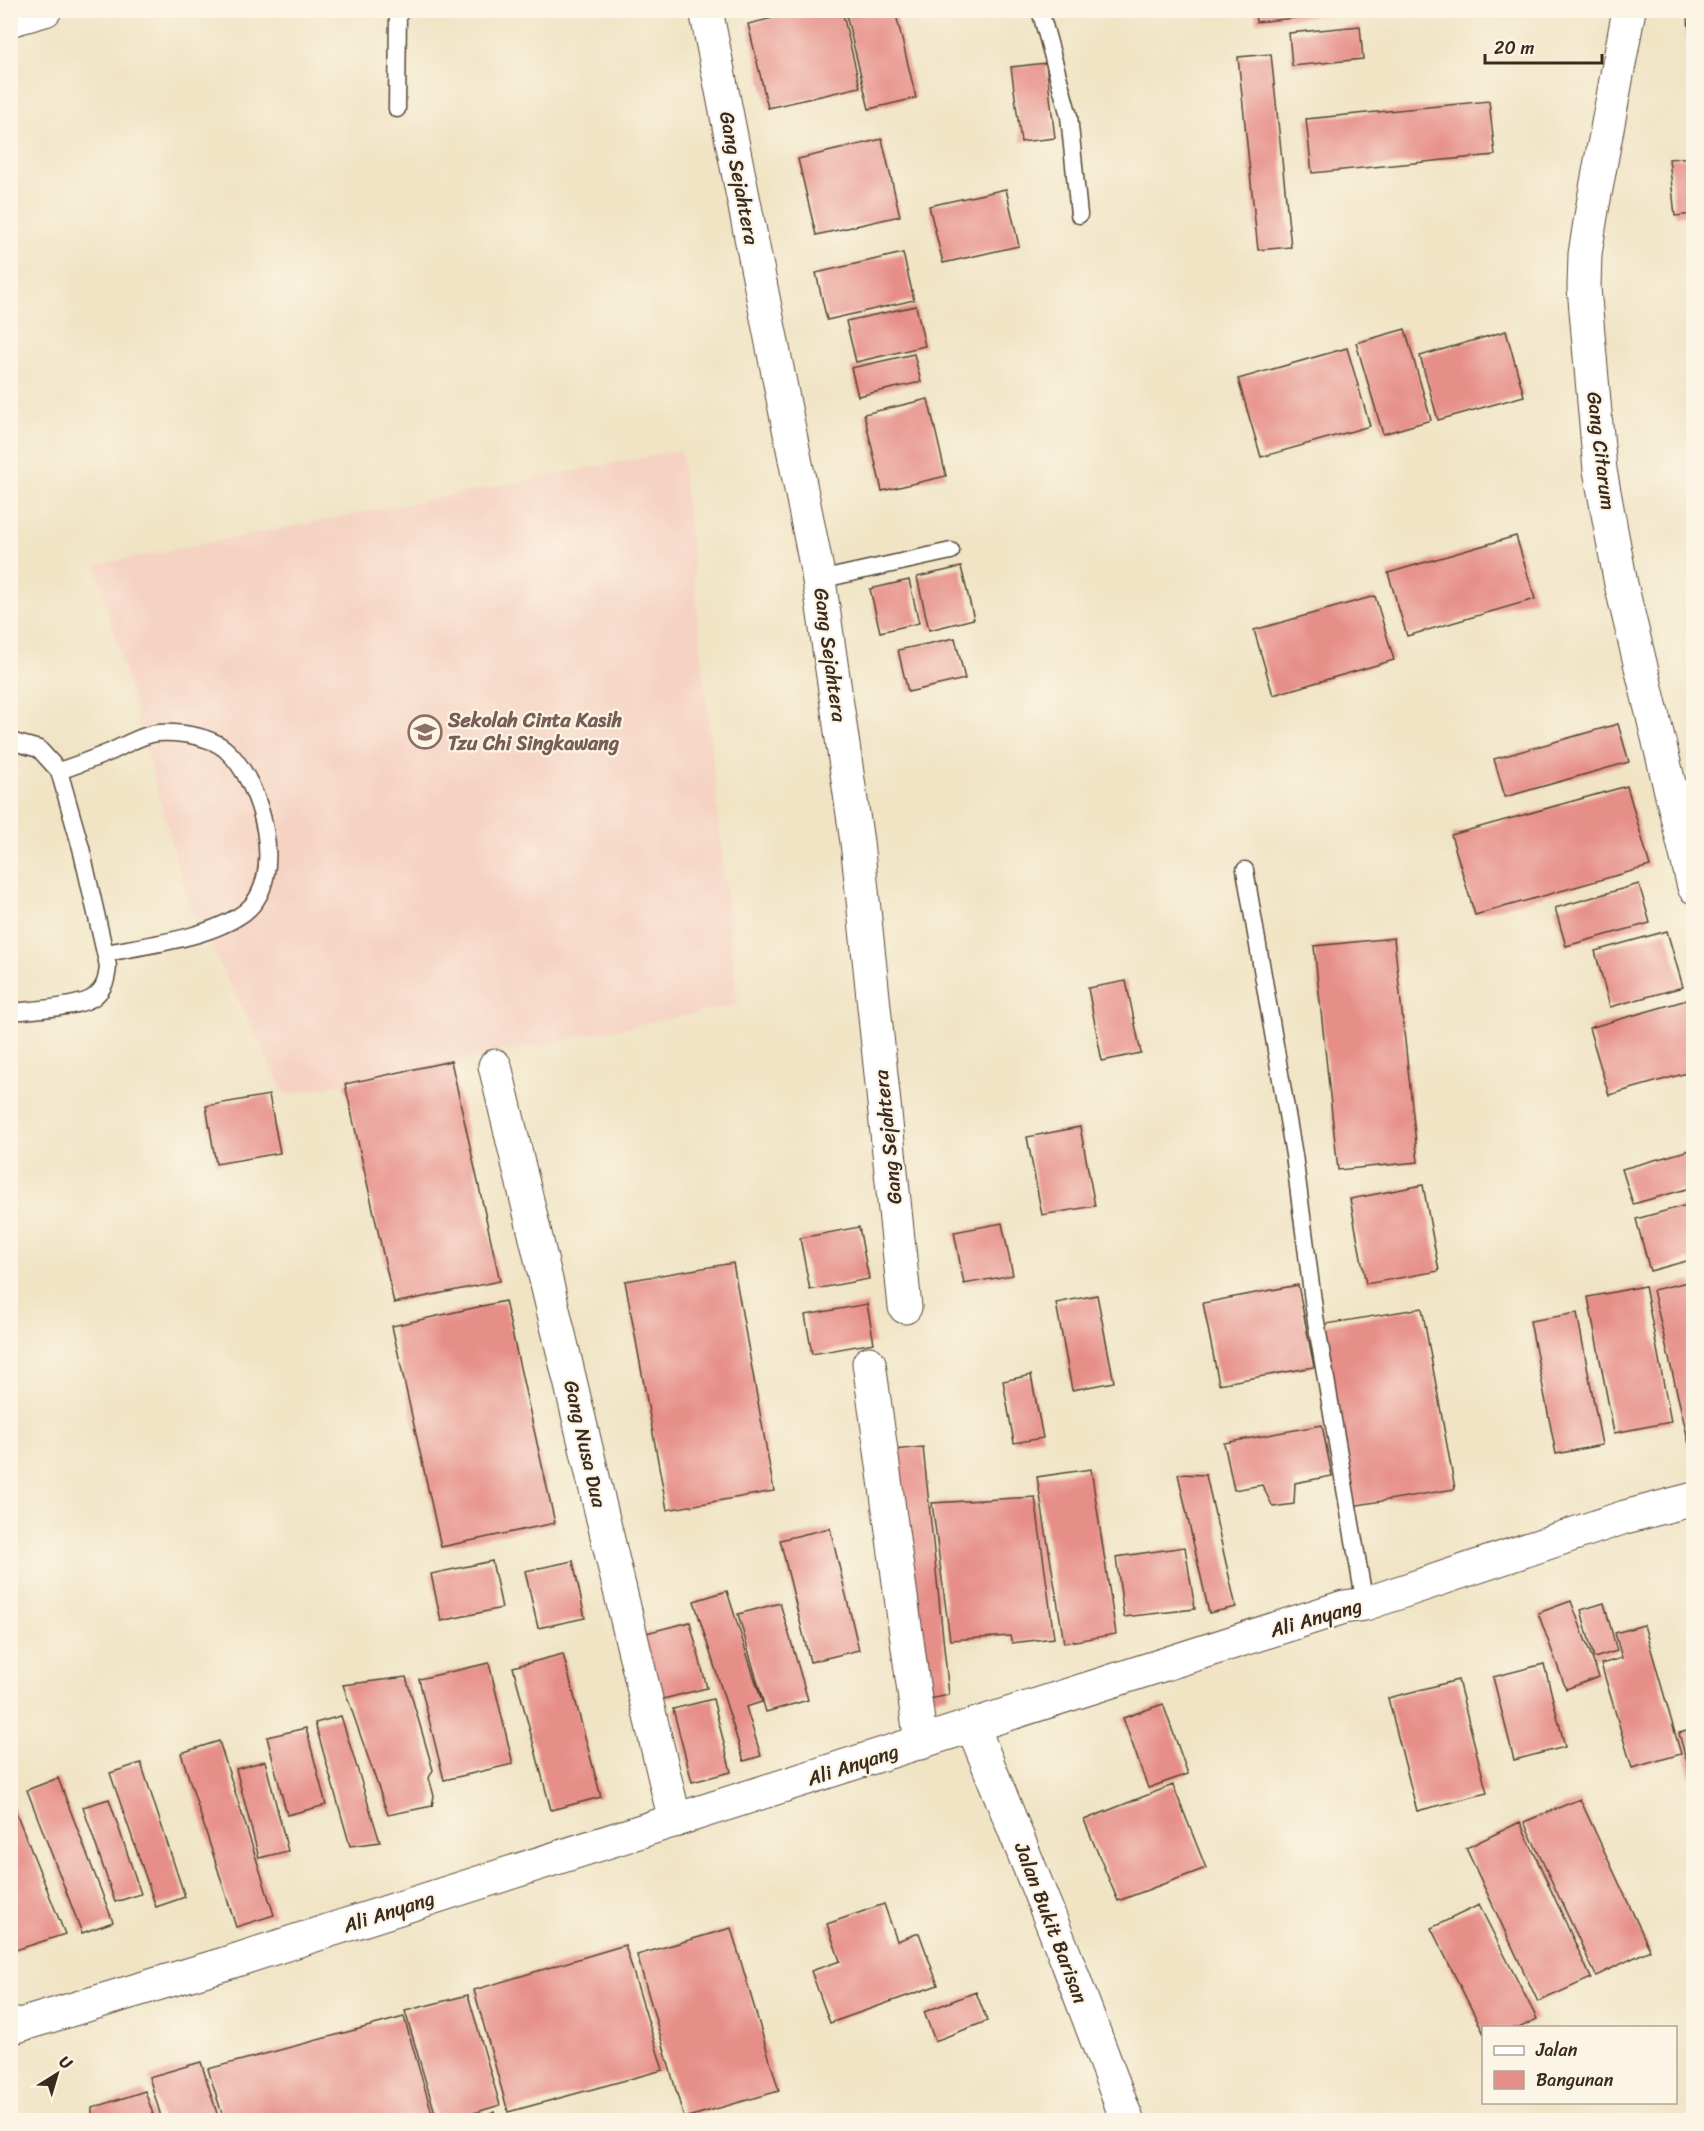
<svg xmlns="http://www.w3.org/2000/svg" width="1704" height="2131" font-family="Sriracha,sans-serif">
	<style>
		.built { fill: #f5d2c2 }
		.building { fill: #e68e88 }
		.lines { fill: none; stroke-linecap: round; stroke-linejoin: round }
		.lane-casing { stroke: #564637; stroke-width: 19 }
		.street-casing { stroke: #564637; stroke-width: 35 }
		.secondary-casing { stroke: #564637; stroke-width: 35 }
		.highway-casing { stroke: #564637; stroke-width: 35 }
		.lane { stroke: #fff; stroke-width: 16 }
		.street { stroke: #fff; stroke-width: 33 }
		.secondary { stroke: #fff; stroke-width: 33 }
		.highway { stroke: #fff; stroke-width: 33 }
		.labels { text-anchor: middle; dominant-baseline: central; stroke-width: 4.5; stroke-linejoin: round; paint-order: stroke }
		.street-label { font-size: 20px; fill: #3b2a1e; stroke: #fcf5e5 }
		.education-label { font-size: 20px; font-weight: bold; fill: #785e54; stroke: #fcf5e5; text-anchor: start }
	</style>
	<rect width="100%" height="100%" fill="#fcf5e5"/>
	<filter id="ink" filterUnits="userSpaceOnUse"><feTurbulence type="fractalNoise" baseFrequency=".0167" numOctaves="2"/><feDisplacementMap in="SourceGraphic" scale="12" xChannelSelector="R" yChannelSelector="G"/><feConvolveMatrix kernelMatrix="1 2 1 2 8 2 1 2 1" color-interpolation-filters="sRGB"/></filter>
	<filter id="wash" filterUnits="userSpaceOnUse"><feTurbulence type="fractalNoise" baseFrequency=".008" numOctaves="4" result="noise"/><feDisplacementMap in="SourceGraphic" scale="24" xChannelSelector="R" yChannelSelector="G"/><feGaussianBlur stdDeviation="1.35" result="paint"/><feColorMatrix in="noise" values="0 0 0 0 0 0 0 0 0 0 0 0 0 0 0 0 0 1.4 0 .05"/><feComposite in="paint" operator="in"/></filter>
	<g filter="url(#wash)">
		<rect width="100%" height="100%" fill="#f0e4c5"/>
		<!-- built -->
		<path class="built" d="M681,450l57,555 -453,90 -98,-196 -92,-334z"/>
		<g id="blocks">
			<!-- building -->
			<path class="building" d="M806,10h36l18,77 -92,21 -20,-84z
				M845,10h50l21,88 -47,11z
				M1255,10h99l1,2 -99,10z
				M1687,10h7v46h-2z
				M1360,26l3,33 -71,7 -3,-33z
				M1271,54l20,193 -33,3 -20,-193z
				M1046,63l9,75 -34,4 -10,-75z
				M1489,101l6,54 -183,18 -6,-54z
				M882,139l18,77 -84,19 -18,-76z
				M1694,157v57l-19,2 -6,-57z
				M1006,189l13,57 -76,17 -14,-57z
				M903,253l11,47 -87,20 -11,-47z
				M916,306l9,40 -69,16 -10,-41z
				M1405,329l26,91 -48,14 -27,-91z
				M1506,331l18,65 -86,24 -18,-64z
				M1347,348l23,78 -109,31 -23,-78z
				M914,354l7,28 -63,14 -7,-28z
				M928,399l18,77 -64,15 -18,-77z
				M1516,536l19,63 -128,37 -19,-63z
				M961,567l13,52 -45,11 -12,-53z
				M909,580l10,43 -39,9 -10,-43z
				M1375,596l19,64 -121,35 -19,-65z
				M955,638l10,41 -57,13 -10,-42z
				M1618,724l11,38 -124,35 -11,-38z
				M1627,786l23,80 -175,49 -24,-80z
				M1639,884l11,39 -84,23 -11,-38z
				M1667,931l16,56 -73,20 -15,-56z
				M1394,938l24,224 -80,8 -24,-224z
				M1126,981l15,72 -39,8 -14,-73z
				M1687,1000l7,24v47l-85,24 -20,-67z
				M451,1061l49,220 -106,22 -49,-219z
				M269,1095l11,58 -64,11 -10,-58z
				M1080,1127l15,79 -53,9 -15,-78z
				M1694,1149v38l-61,17 -11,-35z
				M1423,1185l16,86 -73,13 -16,-85z
				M1694,1203v56l-44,12 -14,-52z
				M1002,1223l11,52 -49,9 -10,-52z
				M859,1227l10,52 -59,11 -10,-52z
				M733,1263l41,228 -107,19 -42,-229z
				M1692,1281l2,8 -1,172 -40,-171z
				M1298,1285l16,82 -95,17 -16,-81z
				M1645,1286l26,136 -57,11 -26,-136z
				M1097,1295l17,87 -42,8 -16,-87z
				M505,1301l50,222 -114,24 -49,-221z
				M867,1304l7,39 -62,11 -7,-39z
				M1422,1308l33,181 -103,17 -32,-181z
				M1577,1313l25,132 -46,9 -26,-133z
				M1031,1375l12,63 -29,5 -11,-62z
				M1322,1425l10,51 -37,7 -1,21 -21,3 -11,-22 -28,5 -10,-47z
				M923,1447l26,248 -24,5 -31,-250z
				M1091,1469l25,165 -52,9 -27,-166z
				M1178,1474l28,1 30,132 -27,6z
				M1035,1497l19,141 -42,5 -2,-7 -60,4 -18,-137z
				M830,1528l29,122 -49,12 -30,-122z
				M1185,1547l10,62 -71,8 -8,-60z
				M492,1561l10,47 -61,13 -10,-47z
				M573,1561l12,57 -47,10 -13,-57z
				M727,1591l35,111 -16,5 15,49 -17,5 -50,-160z
				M1571,1601l28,76 -33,12 -28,-76z
				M780,1603l28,97 -42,12 -28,-98z
				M1604,1603l13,48 -23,7 -13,-48z
				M690,1622l17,66 -48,12 -17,-66z
				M1644,1625l37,129 -49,14 -31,-104 21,-6 -7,-25z
				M563,1654l38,143 -50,13 -38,-143z
				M489,1663l24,101 -69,16 -25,-101z
				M1544,1664l21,83 -51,13 -21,-83z
				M406,1677l27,93 -4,8 5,18 -2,10 -44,9 -45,-130z
				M1458,1680l29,113 -70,18 -29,-113z
				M713,1699l18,73 -39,10 -19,-73z
				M1163,1704l25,70 -40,14 -25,-70z
				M341,1716l39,126 -30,4 -35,-123z
				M306,1728l20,77 -39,10 -20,-78z
				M1694,1729v56h-1l-14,-52z
				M219,1741l55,174 -38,12 -55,-174z
				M265,1761l23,90 -29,7 -23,-89z
				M141,1763l44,134 -29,10 -46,-134z
				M58,1778l55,144 -31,11 -55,-143z
				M1173,1785l33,83 -88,33 -34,-81z
				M109,1799l32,95 -26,8 -32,-95z
				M1580,1799l70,151 -54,26 -72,-154z
				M13,1805l52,129 -55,18v-146z
				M1520,1822l71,156 -53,24 -72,-154z
				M884,1904l13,37 22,-8 19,52 -108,38 -19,-52 29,-10 -13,-37z
				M1479,1905l58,114 -18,9h-35v6l-53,-106z
				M731,1928l48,163 -95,27 -47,-163z
				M625,1945l38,125 -155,42 -34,-122z
				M976,1992l11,29 -52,20 -11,-29z
				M468,1995l32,110 -49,15h-14l-32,-109z
				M404,2017l30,103h-210l-16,-51z
				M201,2062l18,58h-57l-13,-43z
				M145,2091l10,29h-63v-12z
				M494,2112l3,8h-26z"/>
		</g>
	</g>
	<g filter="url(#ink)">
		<use href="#blocks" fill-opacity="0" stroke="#564637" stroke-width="1.5"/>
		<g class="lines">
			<!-- lane casing -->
			<g class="lane-casing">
				<path id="lane" d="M1040,10l29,106 10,99
					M397,109l1,-99
					M819,580l132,-29
					M10,741l29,8 20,22 22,77 27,118c-1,12 -3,22 -13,30 -13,12 -66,14 -85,16
					M59,771c17,-6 34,-12 51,-19 13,-6 28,-15 42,-18 9,-2 23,-1 32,0 14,2 32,7 42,16 36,32 62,128 19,162 -35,26 -97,33 -140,41
					M1245,870l49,285 21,161 50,288"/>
			</g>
			<!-- street casing -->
			<g class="street-casing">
				<path id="street" d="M706,10l113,570 38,262 48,465
					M1629,10l-37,200 -7,44 -1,34 16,182 21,114 73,303
					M495,1066l180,755
					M869,1363l52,380
					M973,1727l93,231 61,162"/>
			</g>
			<!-- secondary casing -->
			<g class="secondary-casing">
				<path id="secondary" d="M10,2028l214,-64 1120,-357 21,-3 260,-87 69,-18"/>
			</g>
			<!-- highway casing -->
			<g class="highway-casing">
				<path id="highway" d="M10,20l35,-10"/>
			</g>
			<!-- lane -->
			<use href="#lane" class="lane"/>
			<!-- street -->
			<use href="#street" class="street"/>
			<!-- secondary -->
			<use href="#secondary" class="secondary"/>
			<!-- highway -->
			<use href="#highway" class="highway"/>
		</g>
	</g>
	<!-- icons -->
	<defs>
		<g id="school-ring" transform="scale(1.725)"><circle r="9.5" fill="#fcf5e5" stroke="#8d6e63" stroke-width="1.5"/><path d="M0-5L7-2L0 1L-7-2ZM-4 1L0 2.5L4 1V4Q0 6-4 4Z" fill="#8d6e63"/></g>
	</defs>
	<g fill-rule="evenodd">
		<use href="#school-ring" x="425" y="732"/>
	</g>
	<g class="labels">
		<!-- street labels -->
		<g class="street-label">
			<text transform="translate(739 178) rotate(79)">Gang Sejahtera</text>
			<text transform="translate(1601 451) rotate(83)">Gang Citarum</text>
			<text transform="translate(830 655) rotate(82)">Gang Sejahtera</text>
			<text transform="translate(888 1137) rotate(-96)">Gang Sejahtera</text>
			<text transform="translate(585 1444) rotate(77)">Gang Nusa Dua</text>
			<text transform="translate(1316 1618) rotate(-16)">Ali Anyang</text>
			<text transform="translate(853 1765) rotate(-18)">Ali Anyang</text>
			<text transform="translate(389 1912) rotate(-18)">Ali Anyang</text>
			<text transform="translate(1051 1923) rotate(69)">Jalan Bukit Barisan</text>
		</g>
		<!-- education labels -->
		<g class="education-label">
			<text x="448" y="720">Sekolah Cinta Kasih<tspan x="448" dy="23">Tzu Chi Singkawang</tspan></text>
		</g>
	</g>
	<!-- margin -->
	<rect width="1704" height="2131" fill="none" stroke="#fcf5e5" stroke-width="36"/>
	<!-- legend -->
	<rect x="1482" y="2026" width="195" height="78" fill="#fcf5e5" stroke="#afa495" stroke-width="1.5"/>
	<rect x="1494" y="2046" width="30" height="9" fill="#ffffff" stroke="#afa495" stroke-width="1.5"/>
	<text x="1536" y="2056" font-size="18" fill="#3b2a1e">Jalan</text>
	<rect x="1494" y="2071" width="30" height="18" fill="#e68e88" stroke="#afa495" stroke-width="1.5"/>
	<text x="1536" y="2086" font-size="18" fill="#3b2a1e">Bangunan</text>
	<!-- north arrow -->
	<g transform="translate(57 2074) rotate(37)" stroke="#fcf5e5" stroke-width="4.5" paint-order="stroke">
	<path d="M0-4.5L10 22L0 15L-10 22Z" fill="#3b2a1e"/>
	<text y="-9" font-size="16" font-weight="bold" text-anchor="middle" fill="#3b2a1e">U</text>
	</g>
	<!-- scale -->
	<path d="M1485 54v9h117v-9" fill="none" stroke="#3b2a1e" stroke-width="3"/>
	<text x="1494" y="54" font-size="18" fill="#3b2a1e" stroke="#fcf5e5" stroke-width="4.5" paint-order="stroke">20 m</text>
</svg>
